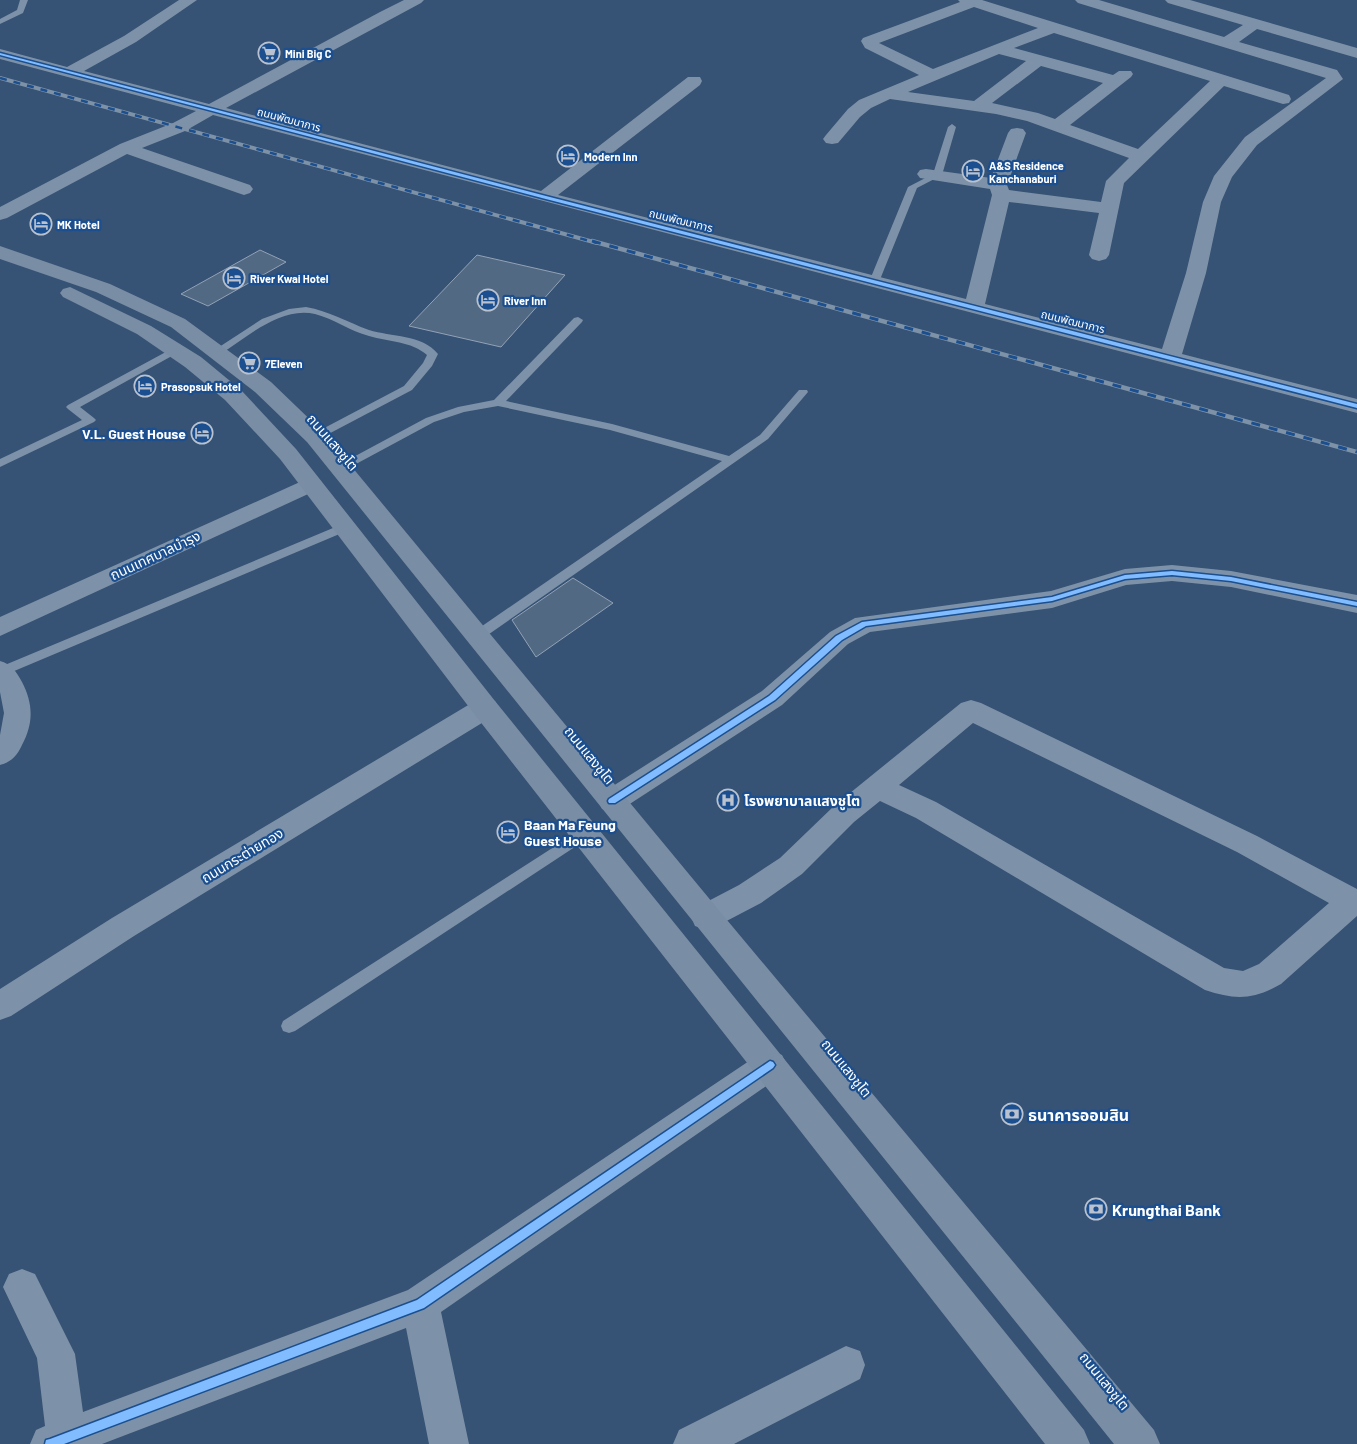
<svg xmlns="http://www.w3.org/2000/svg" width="1357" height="1444" font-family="Barlow,'Noto Sans Thai',sans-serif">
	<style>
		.building { fill: #526984; stroke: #92a2b6 }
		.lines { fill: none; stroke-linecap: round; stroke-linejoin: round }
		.service { fill: #7d92a8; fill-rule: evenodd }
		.minor { fill: #7d92a8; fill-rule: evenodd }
		.secondary { fill: #798da4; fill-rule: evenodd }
		.rail-far1-casing { stroke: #7e92a7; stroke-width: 4 }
		.rail-casing { stroke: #7e92a7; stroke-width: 4.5 }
		.rail-far1 { stroke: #1b4f8f; stroke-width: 2.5; stroke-dasharray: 7; stroke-linecap: butt }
		.rail { stroke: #1b4f8f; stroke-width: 3; stroke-dasharray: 9; stroke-linecap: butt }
		.cycleway-casing { stroke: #1b4f8f; stroke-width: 3 }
		.cycleway { fill: #80bcff; fill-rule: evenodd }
		.labels { text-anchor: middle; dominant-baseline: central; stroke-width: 4.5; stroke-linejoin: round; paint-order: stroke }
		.far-poi-label { font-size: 11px; font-weight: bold; fill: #fff; stroke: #1b4f8f; text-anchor: start }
		.far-street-label { font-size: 11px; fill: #fff; stroke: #1b4f8f }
		.poi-label { font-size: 14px; font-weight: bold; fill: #fff; stroke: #1b4f8f; text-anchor: start }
		.street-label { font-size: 14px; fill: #fff; stroke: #1b4f8f }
		.near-poi-label { font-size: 16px; font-weight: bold; fill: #fff; stroke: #1b4f8f; text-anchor: start }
	</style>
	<rect width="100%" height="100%" fill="#365274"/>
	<!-- building -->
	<path class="building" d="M260,250l26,12 -78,44 -27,-12z
		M477,255l88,20 -64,72 -92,-21z
		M573,578l40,25 -77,54 -24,-37z"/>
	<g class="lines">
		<!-- service -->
		<path class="service" d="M20,0h8l-5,13 -23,11v-5l17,-9z
			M952,124l4,3 -14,48 -25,13 -38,94 -5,3 -4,-1 -1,-2 39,-95 25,-13 15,-47z
			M306,307c23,4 41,15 63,23 22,7 53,4 69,24l-6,12 -20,24 -93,49h-8l-2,-2 2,-2 93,-49 19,-23 4,-8c-16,-14 -38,-13 -58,-19 -19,-5 -35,-17 -54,-22 -33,-8 -67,22 -93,39h-8l-1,-2 49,-32 27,-10z
			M578,317l5,3 -1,2 -76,79 106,23 117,32 31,-21 39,-45h8l1,2 -40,47 -286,200h-10l-2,-3 2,-3 250,-172 -112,-31 -112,-24 -34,6 -30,10 -91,49h-8l-2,-3 93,-50 32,-11 36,-7 80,-82z
			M175,347l4,1 1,2 -1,2 -99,55 14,11 2,2 -2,2 -94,45v-8l82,-39 -14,-11 -2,-2 2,-2z
			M345,523l4,1 2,3 -2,3 -349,147v-10z
			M585,827l5,2 2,4 -2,4 -295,194 -6,2 -6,-2 -2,-5 2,-5z"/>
		<!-- minor -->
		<path class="minor" d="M179,0h18l-61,42 -52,29 125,33 171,-92 24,-12h20l-3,3 -195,105 315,83 147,-114h12l2,4 -2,4 -142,110 408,104 26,-104 -2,-6 -70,-11 -3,-4 3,-4 6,-1 65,9 17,-45 3,-4 6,-1 6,1 3,4 -19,52 2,5 92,12 5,-21 23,-23 -102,-37 -31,-7 -106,-15 -19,9 -11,9 -22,26 -6,1 -6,-1 -3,-4 3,-4 22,-26 11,-9 60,-25 -54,-27 -4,-7 2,-3 97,-36 -2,-2h24l307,95 2,4 -2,4 -6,1 -59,-18 -100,97 -15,72 -3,4 -7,2 -7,-2 -3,-4 10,-42 -90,-11 -24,102 177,45 24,-76 17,-71 11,-26 31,-39 81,-59 -248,-75 -3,-3h24l125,37 19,-12 -75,-22 -3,-3h25l167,48v10l-100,-29 -18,13 98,28 6,9 -86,66 -25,32 -11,25 -15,71 -24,81 175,45v14l-1144,-298 -28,16 -43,17 108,37 3,4 -3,4 -6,2 -6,-2 -111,-39 -120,64 -7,2v-13l120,-63 53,-21 23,-12 -196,-52v-10l67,18 57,-31zM974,7l64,21 -105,41 -54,-26zM1054,33l156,48 -72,68 -68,-24 61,-48 2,-3 -2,-3h-12l-6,4 -99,-27zM999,54l27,7 -52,40 -66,-9zM1041,66l62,17 -48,36 -17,-6 -46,-10z
			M311,477l8,2 4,5 -4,5 -319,147v-19z
			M1172,565l59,6 126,24v18l-126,-26 -59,-6 -46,4 -74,23 -182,24 -22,12 -66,61 -160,104 -10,3 -10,-3 -4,-8 4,-8 160,-102 68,-59 25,-14 196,-27 74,-22z
			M0,661c11,3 16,10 22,21 11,21 12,41 0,63 -5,11 -11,17 -22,20v-30l4,-22 -4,-21z
			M485,698l10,3 4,7 -4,7 -361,221 -123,80 -11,4v-31l112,-71 363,-217z
			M971,700l10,3 276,133 100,53v27l-76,68c-28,16 -46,16 -76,6l-289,-172 -36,-17 -26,21 -52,52 -41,29 -44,23 -11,4 -11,-4 -4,-9 4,-9 44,-23 41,-27 54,-52 127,-103zM973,723l264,129 92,51 -70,61 -16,7 -19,-3 -288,-166 -37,-17z
			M770,1050l12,5 5,10 -5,10 -341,237 28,132h-40l-23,-116 -304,116h-72l6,-14 9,-4 -8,-68 -34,-71 6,-13 13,-5 13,5 40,80 8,58 325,-122 350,-235z
			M846,1346l14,5 5,14 -5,14 -126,65h-61l6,-14z"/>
		<!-- secondary -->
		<path class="secondary" d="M0,246l110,38 75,35 86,63 52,50 399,482 432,516 6,14h-46l-807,-1002 -52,-50 -84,-65 -75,-35 -96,-33z
			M70,287l81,39 50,31 40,33 55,59 199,252 589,729 6,14h-45l-570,-729 -195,-256 -55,-59 -40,-33 -48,-33 -74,-37 -3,-4 3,-4z"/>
		<!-- rail-far1 casing -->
		<g class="rail-far1-casing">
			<path id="rail-far1" d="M0,78l597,165"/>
		</g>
		<!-- rail casing -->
		<g class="rail-casing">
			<path id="rail" d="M592,241l765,211"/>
		</g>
		<!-- rail-far1 -->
		<use href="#rail-far1" class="rail-far1"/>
		<!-- rail -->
		<use href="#rail" class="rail"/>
		<!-- cycleway casing -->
		<g class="cycleway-casing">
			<path id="cycleway" d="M0,53l546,143 811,208v4l-815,-210 -542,-143z
				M1172,571l59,6 126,25v4l-126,-25 -59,-6 -47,4 -73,22 -186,25 -24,14 -67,60 -160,103h-6l-1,-2 1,-2 160,-103 67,-60 26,-14 190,-25 73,-22z
				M770,1061l3,1 2,3 -2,3 -349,240 -360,136h-19l1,-4 4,-1 367,-139z"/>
		</g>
		<!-- cycleway -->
		<use href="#cycleway" class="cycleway"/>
	</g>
	<!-- icons -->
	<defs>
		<g id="supermarket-ring" transform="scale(1.125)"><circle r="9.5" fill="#1b4f8f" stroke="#b9c2ce" stroke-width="1.5"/><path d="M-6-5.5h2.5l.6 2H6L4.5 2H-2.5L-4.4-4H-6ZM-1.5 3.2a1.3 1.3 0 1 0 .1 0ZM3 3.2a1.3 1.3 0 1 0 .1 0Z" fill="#b9c2ce"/></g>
		<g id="hotel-ring" transform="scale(1.125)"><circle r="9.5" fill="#1b4f8f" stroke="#b9c2ce" stroke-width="1.5"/><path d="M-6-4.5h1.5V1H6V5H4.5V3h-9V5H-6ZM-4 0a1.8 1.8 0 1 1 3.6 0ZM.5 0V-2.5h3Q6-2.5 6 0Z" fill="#b9c2ce"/></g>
		<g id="hospital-ring" transform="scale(1.125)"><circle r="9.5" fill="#1b4f8f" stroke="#b9c2ce" stroke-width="1.5"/><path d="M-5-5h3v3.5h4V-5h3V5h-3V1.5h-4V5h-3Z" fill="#b9c2ce"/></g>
		<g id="bank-ring" transform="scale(1.125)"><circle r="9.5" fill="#1b4f8f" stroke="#b9c2ce" stroke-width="1.5"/><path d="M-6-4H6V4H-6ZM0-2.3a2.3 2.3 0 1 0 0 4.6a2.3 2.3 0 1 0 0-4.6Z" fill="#b9c2ce"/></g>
	</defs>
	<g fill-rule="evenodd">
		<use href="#supermarket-ring" x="269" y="53"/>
		<use href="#hotel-ring" x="568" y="156"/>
		<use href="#hotel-ring" x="973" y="171"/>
		<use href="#hotel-ring" x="41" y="224"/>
		<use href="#hotel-ring" x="234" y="278"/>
		<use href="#hotel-ring" x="488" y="300"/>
		<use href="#supermarket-ring" x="249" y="363"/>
		<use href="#hotel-ring" x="145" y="386"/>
		<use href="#hotel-ring" x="202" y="433"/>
		<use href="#hospital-ring" x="728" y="800"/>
		<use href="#hotel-ring" x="508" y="832"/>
		<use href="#bank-ring" x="1012" y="1114"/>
		<use href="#bank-ring" x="1096" y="1209"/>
	</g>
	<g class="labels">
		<!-- far-poi labels -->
		<g class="far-poi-label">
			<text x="285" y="53">Mini Big C</text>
			<text x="584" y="156">Modern Inn</text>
			<text x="989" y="165">A&amp;S Residence<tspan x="989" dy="13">Kanchanaburi</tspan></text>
			<text x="57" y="224">MK Hotel</text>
			<text x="250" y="278">River Kwai Hotel</text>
			<text x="504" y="300">River Inn</text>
			<text x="265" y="363">7Eleven</text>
			<text x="161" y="386">Prasopsuk Hotel</text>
		</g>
		<!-- far-street labels -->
		<g class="far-street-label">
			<text transform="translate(289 119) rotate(15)">ถนนพัฒนาการ</text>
			<text transform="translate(681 220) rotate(14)">ถนนพัฒนาการ</text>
			<text transform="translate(1073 321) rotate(14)">ถนนพัฒนาการ</text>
		</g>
		<!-- poi labels -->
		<g class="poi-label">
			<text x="186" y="433" text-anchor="end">V.L. Guest House</text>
			<text x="744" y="800">โรงพยาบาลแสงชูโต</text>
			<text x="524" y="824">Baan Ma Feung<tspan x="524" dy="16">Guest House</tspan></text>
		</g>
		<!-- street labels -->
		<g class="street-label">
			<text transform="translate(333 442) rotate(49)">ถนนแสงชูโต</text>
			<text transform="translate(155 555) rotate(-25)">ถนนเทศบาลบำรุง</text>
			<text transform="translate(590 755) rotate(51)">ถนนแสงชูโต</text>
			<text transform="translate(242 855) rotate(-31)">ถนนกระต่ายทอง</text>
			<text transform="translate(847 1068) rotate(51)">ถนนแสงชูโต</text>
			<text transform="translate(1105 1381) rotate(51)">ถนนแสงชูโต</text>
		</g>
		<!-- near-poi labels -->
		<g class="near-poi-label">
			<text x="1028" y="1114">ธนาคารออมสิน</text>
			<text x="1112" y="1209">Krungthai Bank</text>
		</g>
	</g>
</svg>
